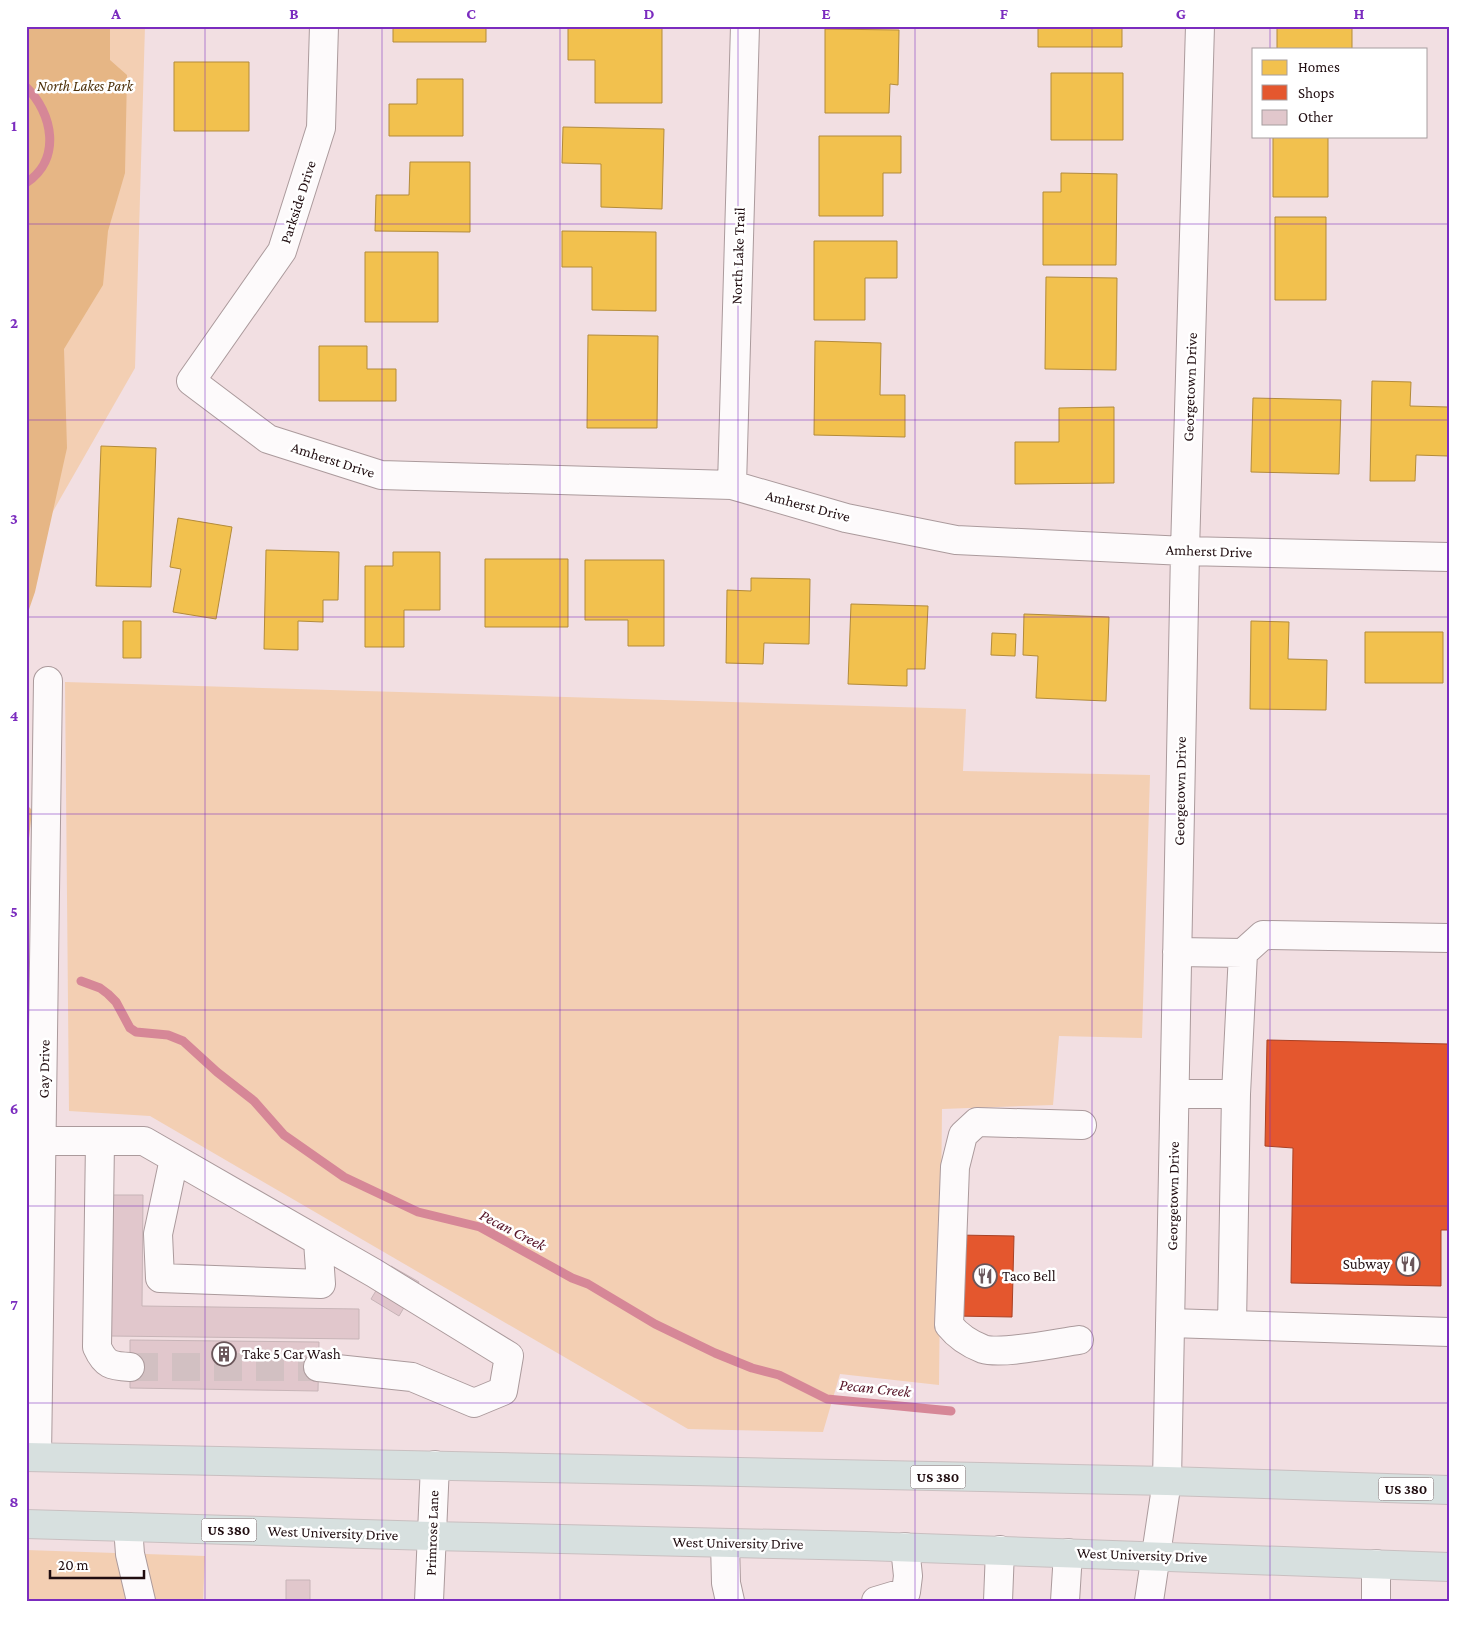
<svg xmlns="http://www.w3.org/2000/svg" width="1475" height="1627" font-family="'Crimson Pro',serif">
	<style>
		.green { fill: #f3cfb3 }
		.forest { fill: #e6b685 }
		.homes { fill: #f2c14e; stroke: #b38b3b }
		.shops { fill: #e4572e; stroke: #a94125 }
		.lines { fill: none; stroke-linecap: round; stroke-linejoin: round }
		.stream { stroke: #d68797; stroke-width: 9 }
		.building { fill: #e1c7cc; stroke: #c7b4b7 }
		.minor-tunnel { stroke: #d2c0c2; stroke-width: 28; stroke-dasharray: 28 14; stroke-linecap: butt }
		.minor-casing { stroke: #ab9a9c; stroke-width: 30 }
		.major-casing { stroke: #c9bfc0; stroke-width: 30 }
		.minor { stroke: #fdfafb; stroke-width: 28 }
		.major { stroke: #d7e0df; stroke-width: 28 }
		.grid { fill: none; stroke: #7b2cbf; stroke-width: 1; stroke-opacity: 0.55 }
		.labels { text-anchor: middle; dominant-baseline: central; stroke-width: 5; stroke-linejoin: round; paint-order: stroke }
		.shield { fill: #fff; stroke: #635658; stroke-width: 1 }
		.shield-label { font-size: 14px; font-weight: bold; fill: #200d10 }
		.park-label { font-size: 15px; font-style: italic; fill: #4c2f09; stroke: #fff }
		.street-label { font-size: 15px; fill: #200d10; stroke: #fff }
		.poi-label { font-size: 15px; fill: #200d10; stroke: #fff; text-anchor: start }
		.water-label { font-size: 16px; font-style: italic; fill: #571427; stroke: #fff }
		.neatline { fill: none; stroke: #7b2cbf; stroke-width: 2 }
		.grid-label { font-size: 16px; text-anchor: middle; font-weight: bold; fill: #7b2cbf }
	</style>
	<rect width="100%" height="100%" fill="#f2dfe2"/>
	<!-- green -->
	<path class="green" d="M26,26h119l-10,342 -95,166z
		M65,682l901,27 -3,62 187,4 -8,263 -83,-2 -6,69 -111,4 -3,276 -99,-11 -17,58 -135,-3 -538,-313 -81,-5z
		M26,1550l179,6 -2,45h-177z"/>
	<!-- forest -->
	<path class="forest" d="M26,26h84v34l17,15 -2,98 -17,58 -5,54 -39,64 3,99 -32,144 -9,26z
		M26,804l6,6 -6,57z"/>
	<!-- homes -->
	<path class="homes" d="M393,26h93v16h-93z
		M568,26h94v77h-67v-43h-27z
		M1038,26h84v21h-84z
		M1277,26h75v23h-75z
		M825,29l74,1 -1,55 -8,-1 -1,29h-64z
		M174,62h75v69h-75z
		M1051,73h72v67h-72z
		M417,79h46v57h-74v-32h28z
		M563,127l101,2 -2,80 -61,-2v-43l-39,-1z
		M819,136h82v37h-18v43h-64z
		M1273,136h55v61h-55z
		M410,162h60v70l-95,-1 1,-36h33z
		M1061,173l56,1 -1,91h-73v-73h18z
		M1275,217h51v83h-51z
		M562,231l94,1v79l-64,-1v-43h-30z
		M814,241h83v37h-32v42h-51z
		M365,252h73v70h-73z
		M1046,277l71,1 -1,92 -71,-1z
		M588,335l70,1 -1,92h-70z
		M815,341l66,2 -1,52h25v42l-91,-2z
		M319,346h48v23h29v32h-77z
		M1372,381l39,1 -1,24 38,1v49l-32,-1 -1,26h-45z
		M1253,398l88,2 -2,74 -88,-2z
		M1114,407v76l-99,1v-42h44v-34z
		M101,446l55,2 -5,139 -55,-1z
		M178,518l54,9 -16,92 -43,-7 8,-43 -11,-2z
		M266,550l73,2 -1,48h-15v22l-25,-1v29l-34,-1z
		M393,552h47v58h-36v37h-39v-81h28z
		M485,559h83v68h-83z
		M585,560h79v86h-36v-26h-43z
		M751,578l59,1 -1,65 -45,-1 -1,21 -37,-1 1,-73 24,1z
		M851,604l77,2 -3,63h-18v17l-59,-2z
		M1024,614l85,3 -3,84 -70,-3 2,-42 -15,-1z
		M123,621h18v37h-18z
		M1251,621l38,1 -1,37 39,1 -1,50 -76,-1z
		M1365,632h78v51h-78z
		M992,633l24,1 -1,22 -24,-1z"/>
	<!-- shops -->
	<path class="shops" d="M1267,1040l182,4v186h-8v56l-150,-3 2,-135 -28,-2z
		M958,1235l56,1 -2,81 -56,-1z"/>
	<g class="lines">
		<!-- stream -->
		<path class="stream" d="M26,87c27,26 36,73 0,96
			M81,981l19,7 8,6 8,8 14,26 6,4 32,3 15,6 34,31 37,29 30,34 60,42 74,35 62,15 92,51 16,6 67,40 60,29 37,15 27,7 48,24 124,12"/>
	</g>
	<!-- building -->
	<path class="building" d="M111,1195h32l-1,111 217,3v30l-249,-3z
		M391,1266l28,16 -20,34 -28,-17z
		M130,1340l189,2 -1,49 -188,-3z
		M286,1580h24v21h-24z"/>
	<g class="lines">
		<!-- minor-tunnel -->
		<path class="minor-tunnel" d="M130,1367h188"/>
		<!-- minor casing -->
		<g class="minor-casing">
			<path id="minor" d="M324,26l-3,102 -39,123 -91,130 77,58 113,36 351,10 114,33 110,22 229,11 264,6
				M732,485l13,-459
				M1177,952l66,1 -7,141 -4,231
				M1243,953l20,-18 186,3
				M1175,1094h61
				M26,1141h118l230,132 135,83 -6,35 -29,12 -62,-26 -94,-10
				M100,1142l-3,205c8,18 14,19 33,20
				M174,1159l-16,75 2,44 161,6 -3,-43
				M1170,1323l279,9
				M1079,1340c-22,3 -77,15 -96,9 -13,-5 -26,-14 -34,-24l6,-158 8,-32 14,-13 105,3
				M37,1457l11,-776
				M128,1527l2,27 11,47
				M725,1543l1,40 4,18
				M429,1601l6,-136
				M876,1601l30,-9 2,-16 -3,-29
				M998,1601l2,-51
				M1065,1601l3,-48
				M1149,1601l18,-120 18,-930 15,-525
				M1376,1601v-37"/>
		</g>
		<!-- major casing -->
		<g class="major-casing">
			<path id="major" d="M26,1457l1141,24 282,9
				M26,1524l405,12 434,10 584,21"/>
		</g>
		<!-- minor -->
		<use href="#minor" class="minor"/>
		<!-- major -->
		<use href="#major" class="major"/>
	</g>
	<!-- grid -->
	<path class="grid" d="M205,26v1575M382,26v1575M560,26v1575M738,26v1575M915,26v1575M1092,26v1575M1270,26v23M1270,136v1465M26,224h1423M26,420h1423M26,617h1423M26,814h1423M26,1010h1423M26,1206h1423M26,1403h1423"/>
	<!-- icons -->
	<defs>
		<g id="restaurant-ring" transform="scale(1.25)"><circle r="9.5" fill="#fff" stroke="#6a565a" stroke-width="1.5"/><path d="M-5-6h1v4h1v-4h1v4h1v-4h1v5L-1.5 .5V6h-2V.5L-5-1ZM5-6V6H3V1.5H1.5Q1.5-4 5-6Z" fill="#6a565a"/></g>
		<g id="building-ring" transform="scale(1.25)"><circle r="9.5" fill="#fff" stroke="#6a565a" stroke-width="1.5"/><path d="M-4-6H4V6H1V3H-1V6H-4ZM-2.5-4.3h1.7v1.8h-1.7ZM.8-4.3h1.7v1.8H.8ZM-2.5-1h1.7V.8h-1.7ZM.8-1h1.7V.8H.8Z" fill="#6a565a"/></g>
	</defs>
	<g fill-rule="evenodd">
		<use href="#restaurant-ring" x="1408" y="1264"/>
		<use href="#restaurant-ring" x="985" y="1276"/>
		<use href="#building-ring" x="224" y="1354"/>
	</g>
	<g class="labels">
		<!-- shield labels -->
		<g class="shield">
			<rect x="910.5" y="1465.5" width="55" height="23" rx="4"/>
			<rect x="1378.5" y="1477.5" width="55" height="23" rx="4"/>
			<rect x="201.5" y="1518.5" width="55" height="23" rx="4"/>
		</g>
		<g class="shield-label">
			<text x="938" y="1477">US 380</text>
			<text x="1406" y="1489">US 380</text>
			<text x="229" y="1530">US 380</text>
		</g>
		<!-- park labels -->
		<g class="park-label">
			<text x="85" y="86">North Lakes Park</text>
		</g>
		<!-- street labels -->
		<g class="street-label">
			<text transform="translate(298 202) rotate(-72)">Parkside Drive</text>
			<text transform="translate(738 256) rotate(-88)">North Lake Trail</text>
			<text transform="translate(1190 387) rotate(-88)">Georgetown Drive</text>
			<text transform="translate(333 460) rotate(18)">Amherst Drive</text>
			<text transform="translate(808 506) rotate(15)">Amherst Drive</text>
			<text transform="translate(1209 551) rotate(2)">Amherst Drive</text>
			<text transform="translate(1180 791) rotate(-89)">Georgetown Drive</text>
			<text transform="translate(44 1069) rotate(-89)">Gay Drive</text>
			<text transform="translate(1173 1196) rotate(-89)">Georgetown Drive</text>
			<text transform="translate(333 1533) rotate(2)">West University Drive</text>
			<text transform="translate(432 1533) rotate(-88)">Primrose Lane</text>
			<text transform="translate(738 1543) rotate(1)">West University Drive</text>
			<text transform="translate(1142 1555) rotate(2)">West University Drive</text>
		</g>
		<!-- poi labels -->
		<g class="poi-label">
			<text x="1390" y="1264" text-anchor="end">Subway</text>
			<text x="1002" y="1276">Taco Bell</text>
			<text x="242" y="1354">Take 5 Car Wash</text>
		</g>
		<!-- water labels -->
		<g class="water-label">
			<text transform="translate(513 1230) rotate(27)">Pecan Creek</text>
			<text transform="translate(875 1388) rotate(6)">Pecan Creek</text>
		</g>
	</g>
	<!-- border -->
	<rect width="1475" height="1627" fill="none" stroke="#ffffff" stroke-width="55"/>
	<!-- legend -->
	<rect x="1252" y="48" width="175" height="90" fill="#ffffff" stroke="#a69e9f"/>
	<rect x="1262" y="60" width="25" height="15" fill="#f2c14e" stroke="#a69e9f"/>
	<text x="1298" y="72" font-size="15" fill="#200d10">Homes</text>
	<rect x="1262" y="85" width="25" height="15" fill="#e4572e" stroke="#a69e9f"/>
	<text x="1298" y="98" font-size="15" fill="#200d10">Shops</text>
	<rect x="1262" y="110" width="25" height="15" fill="#e1c7cc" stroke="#a69e9f"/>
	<text x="1298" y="122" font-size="15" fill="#200d10">Other</text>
	<!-- scale -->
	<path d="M50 1570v8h94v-8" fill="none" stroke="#200d10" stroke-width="2.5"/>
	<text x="58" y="1570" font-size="15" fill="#200d10" stroke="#ffffff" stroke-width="4" paint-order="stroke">20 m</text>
	<rect x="28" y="28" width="1420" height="1572" class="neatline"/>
	<g class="grid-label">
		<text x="116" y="19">A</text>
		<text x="294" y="19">B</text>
		<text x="471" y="19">C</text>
		<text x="649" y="19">D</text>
		<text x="826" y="19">E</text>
		<text x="1004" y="19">F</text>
		<text x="1181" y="19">G</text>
		<text x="1359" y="19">H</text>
		<text x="14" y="131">1</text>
		<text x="14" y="328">2</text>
		<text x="14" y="524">3</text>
		<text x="14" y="721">4</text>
		<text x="14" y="917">5</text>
		<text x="14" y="1114">6</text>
		<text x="14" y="1310">7</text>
		<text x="14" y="1507">8</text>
	</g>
</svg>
